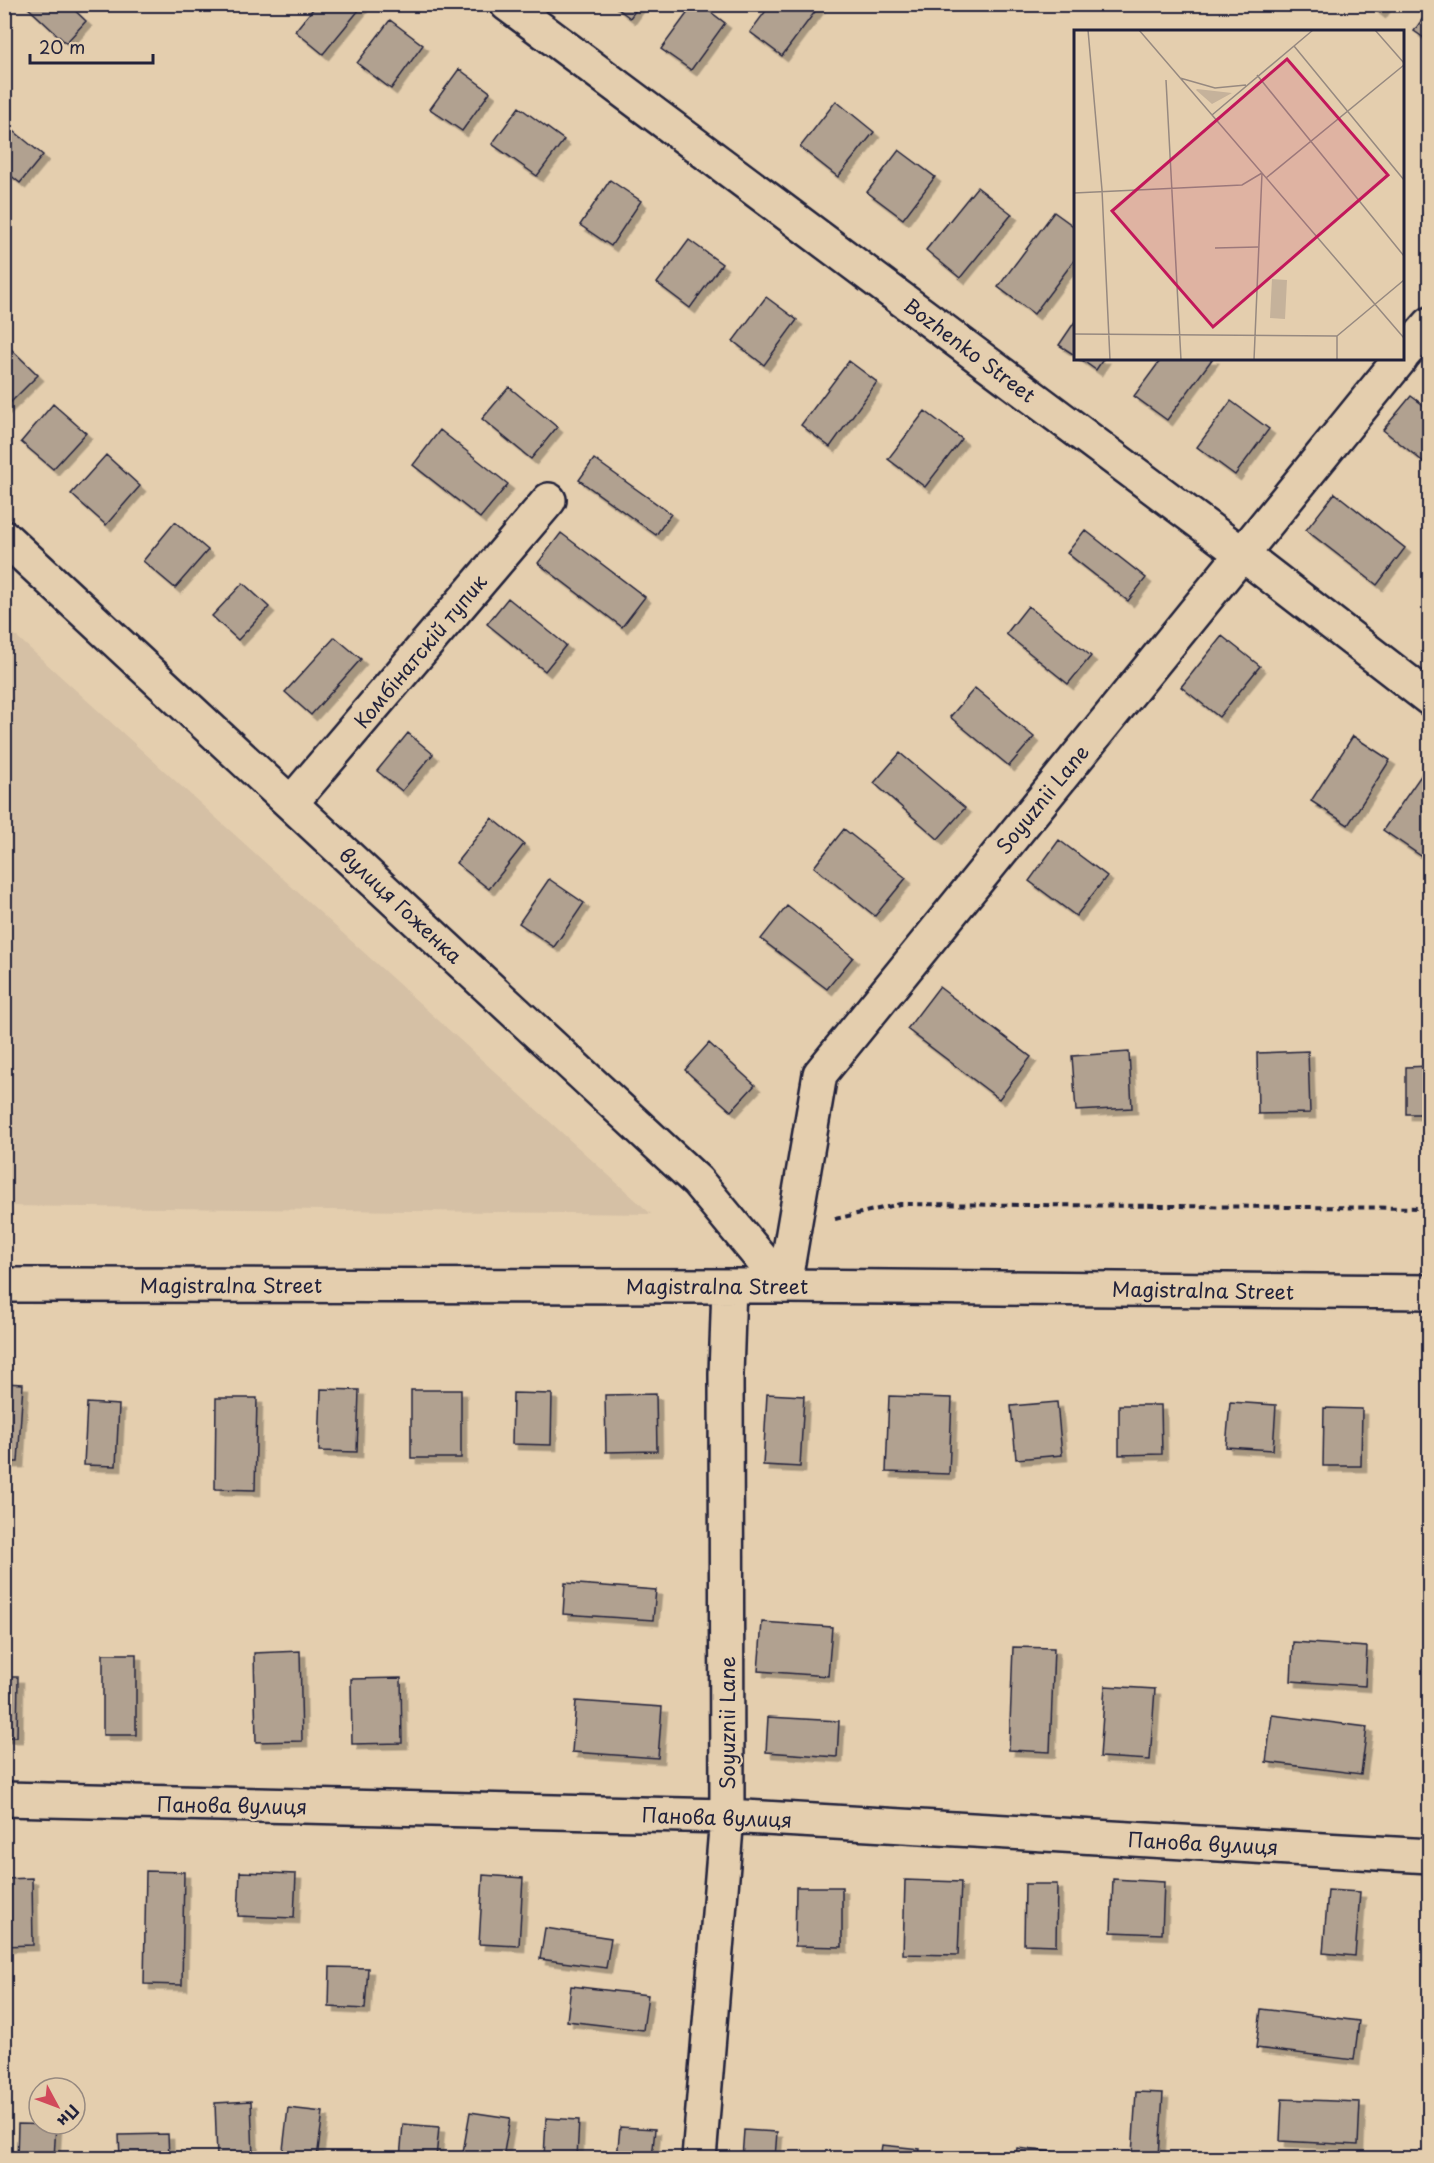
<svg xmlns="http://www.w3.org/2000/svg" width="1434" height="2163" font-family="'Playpen Sans',sans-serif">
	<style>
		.built { fill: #d5c0a5 }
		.building { fill: #b1a190; stroke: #22223b; stroke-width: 1.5; filter: url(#shadow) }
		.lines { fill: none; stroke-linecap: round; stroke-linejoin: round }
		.minor-casing { stroke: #22223b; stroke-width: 38 }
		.tertiary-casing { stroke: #22223b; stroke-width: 38 }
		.path { stroke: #22223b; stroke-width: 4; stroke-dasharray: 6 4.5; stroke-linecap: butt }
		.minor { stroke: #e4ceae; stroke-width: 33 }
		.tertiary { stroke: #e4ceae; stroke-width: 33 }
		.labels { text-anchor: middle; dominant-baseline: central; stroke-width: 4.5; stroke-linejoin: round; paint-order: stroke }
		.street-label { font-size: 20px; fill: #22223b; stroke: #e4ceae }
		.inset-road { fill: none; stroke: #968980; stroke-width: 1.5 }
		.view { fill: #c2185b; fill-opacity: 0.15; stroke: #c2185b; stroke-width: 3 }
		.inset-edge { fill: none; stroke: #22223b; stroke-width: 3 }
	</style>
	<defs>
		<filter id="shadow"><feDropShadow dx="5.5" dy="5.5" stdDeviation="0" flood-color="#0004"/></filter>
	</defs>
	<rect width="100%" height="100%" fill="#e4ceae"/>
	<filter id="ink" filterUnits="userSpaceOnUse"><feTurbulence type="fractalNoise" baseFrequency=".0167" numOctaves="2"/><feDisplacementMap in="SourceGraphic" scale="12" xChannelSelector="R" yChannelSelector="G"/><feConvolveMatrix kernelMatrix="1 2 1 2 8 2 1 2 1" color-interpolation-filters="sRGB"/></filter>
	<g filter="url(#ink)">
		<!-- built -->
		<path class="built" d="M4,625l321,292 326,297 -646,-8z"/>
		<!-- building -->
		<path class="building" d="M24,4h44l18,17 -20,22z
			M317,4h47l-41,50 -28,-23z
			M612,4h28l-10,14z
			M694,4h6l25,19 -34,47 -30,-21z
			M771,4l49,1 -38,51 -32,-24z
			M1369,4h17l-6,9z
			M1430,8v34l-16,-11z
			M390,20l33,25 -32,44 -34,-26z
			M459,69l31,23 -28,39 -32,-22z
			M836,101l38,31 -36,45 -38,-30z
			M519,107l45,33 -27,36 -45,-32z
			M4,123l39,32 -23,28 -16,-13z
			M899,150l36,27 -32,42 -36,-27z
			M610,180l31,21 -30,45 -31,-21z
			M977,187l35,27 -52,64 -34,-28z
			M1054,212l22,16v30l-42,56 -36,-27z
			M689,240l33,24 -32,44 -33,-25z
			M766,297l31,23 -33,45 -31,-24z
			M1076,320v36l-17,-11z
			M10,348l28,27 -34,34v-55z
			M1079,358h25l-8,12z
			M1162,358h51l-46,62 -33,-24z
			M849,361l28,21 -47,65 -29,-22z
			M509,387l48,40 -26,32 -49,-40z
			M1411,396l19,14v57l-47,-37z
			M1231,401l38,28 -34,46 -38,-28z
			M53,404l33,29 -33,36 -32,-27z
			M925,411l37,28 -37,48 -37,-28z
			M440,430l68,54 -28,34 -67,-53z
			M106,455l34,31 -34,39 -35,-31z
			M594,459l77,55 -15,21 -77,-55z
			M1335,493l70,55 -28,37 -71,-55z
			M175,522l33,28 -33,38 -32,-27z
			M1085,530l61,48 -18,23 -61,-48z
			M561,533l84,64 -23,30 -84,-64z
			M243,583l26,24 -31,33 -26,-24z
			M508,598l58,47 -21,26 -58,-47z
			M1028,606l63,50 -23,28 -62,-50z
			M1222,636l38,30 -41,51 -38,-30z
			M335,637l26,22 -50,56 -26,-23z
			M975,688l59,49 -25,29 -59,-49z
			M408,733l25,21 -31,37 -25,-20z
			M1353,736l37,24 -42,65 -37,-24z
			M900,753l65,55 -27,31 -64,-56z
			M1422,774l8,5v78l-3,3 -44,-30z
			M492,818l32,26 -35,45 -33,-26z
			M844,829l62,49 -31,38 -61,-49z
			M1059,840l48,36 -31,40 -47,-35z
			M549,879l35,24 -30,44 -35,-24z
			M787,906l66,51 -26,32 -66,-50z
			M939,987l92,70 -32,42 -92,-70z
			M709,1043l46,42 -24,26 -46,-41z
			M1308,1051l2,62 -52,1 -1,-61z
			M1129,1052l3,56 -56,3 -4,-55z
			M1430,1066v48h-24v-47z
			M4,1383l19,1 -5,78h-14z
			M321,1389l38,1 -2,62 -38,-1z
			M411,1390h50v68h-50z
			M513,1393l39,1 -1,51 -39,-1z
			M656,1394l1,57 -51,1 -1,-57z
			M767,1394l37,2 -4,71 -37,-2z
			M889,1396l63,2 -3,76 -63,-2z
			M216,1398h41l-2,92 -40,-1z
			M1057,1402l5,53 -46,4 -5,-53z
			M1230,1402l46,3 -3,45 -47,-3z
			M87,1403l32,2 -3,61 -32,-1z
			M1119,1405h42l1,49 -43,1z
			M1324,1408l38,1 -1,57h-38z
			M565,1583l91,7 -3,30 -90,-6z
			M762,1622l70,5 -4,49 -70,-5z
			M1293,1642l74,5 -2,39 -74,-5z
			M1013,1647l41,1 -4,104 -41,-2z
			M300,1651l2,90 -46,1 -2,-89z
			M103,1654h33v81h-33z
			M4,1677h14l-1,60h-13z
			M401,1678l1,65 -50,1 -1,-65z
			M1105,1686l50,3 -5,71 -50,-3z
			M576,1701l86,6 -4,51 -86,-6z
			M1272,1715l95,12 -6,47 -95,-12z
			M768,1717l71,4 -2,36 -71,-5z
			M146,1871l38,1 -2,113 -38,-1z
			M240,1872l56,2 -2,44 -56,-2z
			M483,1875l40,3 -4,68 -40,-2z
			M32,1878l1,67 -29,1v-67z
			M1113,1879l51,3 -2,52 -51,-2z
			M905,1880l56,2 -3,73 -55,-1z
			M1025,1884h32l-1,61 -32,-1z
			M796,1887h46v60l-47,-1z
			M1328,1890l32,2 -5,64 -32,-3z
			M545,1928l66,10 -5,30 -66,-9z
			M330,1967l38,1 -3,41 -36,-2z
			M571,1986l77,9 -5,35 -76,-9z
			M1261,2009l98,12 -5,39 -98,-12z
			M1136,2092l27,1 -4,64 -27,-2z
			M1282,2099l78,3 -2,43 -78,-4z
			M251,2101l2,57h-36l-2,-55z
			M288,2108l35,4 -6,46h-35z
			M470,2112l40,6 -7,40h-41z
			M546,2118l33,2 -2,38h-33z
			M18,2124l38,1 -2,33h-37z
			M403,2124l36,3 -3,31h-36z
			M620,2127l35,2 -3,29h-35z
			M744,2130l33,2 -2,26h-33z
			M168,2134l1,24h-49l-1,-23z
			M882,2145l38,4 -1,9h-39z
			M1017,2148l36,4 -1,6h-37z"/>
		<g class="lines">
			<!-- minor casing -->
			<g class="minor-casing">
				<path id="minor" d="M507,4l734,549 189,146
					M1402,356l28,-32
					M291,803l258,-303
					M4,1285l780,1 36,-212 581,-716
					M4,1799l723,17 703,40
					M699,2158l28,-342 -1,-442 3,-88"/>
			</g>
			<!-- tertiary casing -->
			<g class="tertiary-casing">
				<path id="tertiary" d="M4,537l693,644 87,105 646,6"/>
			</g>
			<!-- path -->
			<path class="path" d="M835,1219l65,-15 530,4"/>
			<!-- minor -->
			<use href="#minor" class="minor"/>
			<!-- tertiary -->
			<use href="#tertiary" class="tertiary"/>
		</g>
	</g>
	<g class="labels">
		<!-- street labels -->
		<g class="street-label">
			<text transform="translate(970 350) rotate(37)">Bozhenko Street</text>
			<text transform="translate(420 651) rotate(-50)">Комбінатскій тупик</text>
			<text transform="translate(1042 799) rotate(-51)">Soyuznii Lane</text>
			<text transform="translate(401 905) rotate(43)">вулиця Гоженка</text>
			<text x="231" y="1285">Magistralna Street</text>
			<text x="717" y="1286">Magistralna Street</text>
			<text transform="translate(1203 1290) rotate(1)">Magistralna Street</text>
			<text transform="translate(727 1723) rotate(-90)">Soyuznii Lane</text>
			<text transform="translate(232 1805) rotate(1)">Панова вулиця</text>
			<text transform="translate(717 1817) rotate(2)">Панова вулиця</text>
			<text transform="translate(1203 1843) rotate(3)">Панова вулиця</text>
		</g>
	</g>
	<!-- overview -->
	<g transform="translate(1074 30)">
		<rect width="330" height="330" fill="#e4ceae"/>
		<path d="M122,60l1,-1 35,4 -20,11zM198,249l15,1 -2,39 -15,-1z" fill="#c5b29b"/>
		<path class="inset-road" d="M14,0l14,160 8,170M65,0l73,85 101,-85M301,0l29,33M220,16l110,134M183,45l147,181M106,48l35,10 31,-3M92,50l15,280M138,85l192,223M192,148l138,-113M0,163l168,-8 20,-12M141,218l43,-1M0,304l263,2M263,306l67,-56M180,330l8,-187M263,330v-24"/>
		<path class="view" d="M213,29l101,116 -175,152 -101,-116z"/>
		<rect width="330" height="330" class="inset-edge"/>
	</g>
	<!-- margin -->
	<rect width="1434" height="2163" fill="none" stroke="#e4ceae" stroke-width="24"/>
	<rect x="12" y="12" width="1410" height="2139" fill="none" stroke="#22223b" stroke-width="2" filter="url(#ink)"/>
	<!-- north arrow -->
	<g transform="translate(57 2106) rotate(131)"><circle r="28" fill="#e4ceae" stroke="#968980" stroke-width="1.5"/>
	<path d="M0-4.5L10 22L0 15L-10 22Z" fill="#d1495b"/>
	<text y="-9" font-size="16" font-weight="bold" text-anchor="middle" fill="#22223b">Пн</text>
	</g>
	<!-- scale -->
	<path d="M30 54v9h123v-9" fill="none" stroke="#22223b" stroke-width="3"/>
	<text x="39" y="54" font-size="18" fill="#22223b" stroke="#e4ceae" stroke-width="4.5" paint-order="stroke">20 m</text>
</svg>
